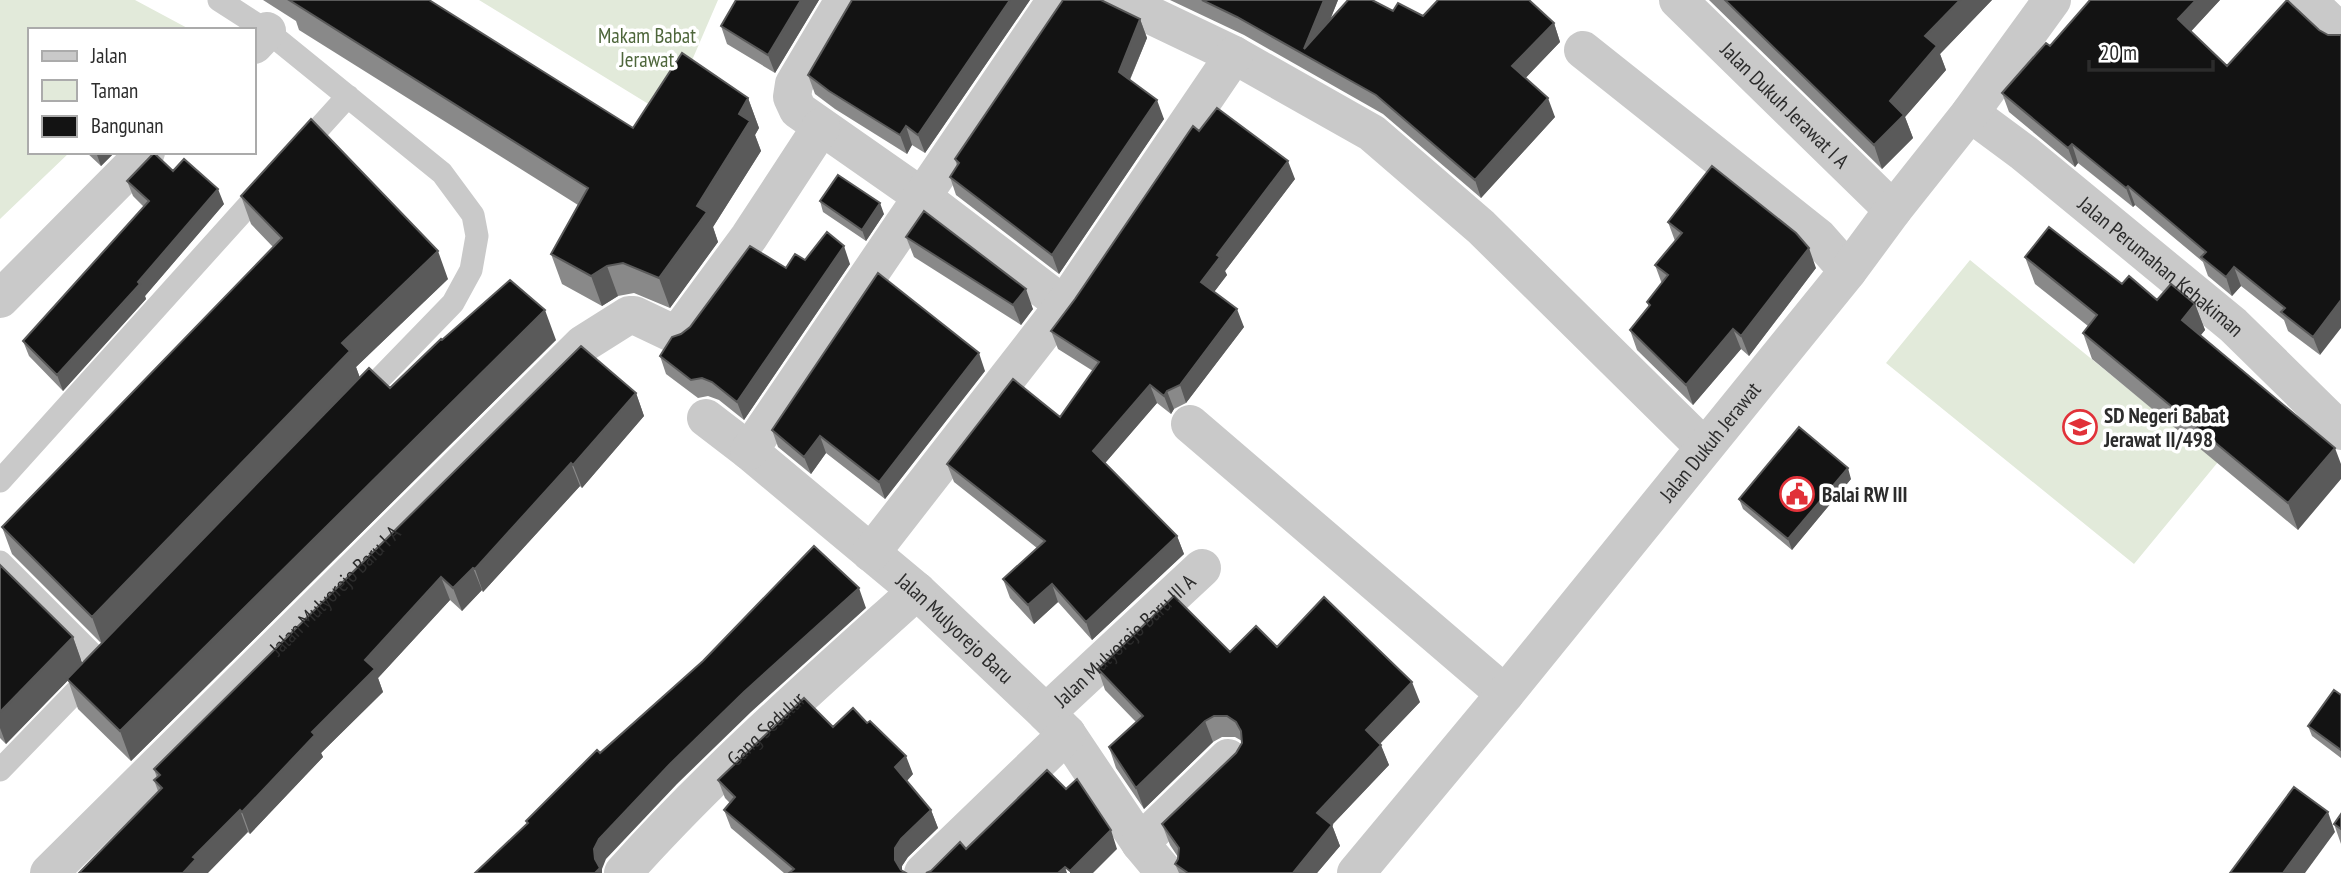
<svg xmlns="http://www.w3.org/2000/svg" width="2341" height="873" font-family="'PT Sans Narrow',sans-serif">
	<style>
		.green { fill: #e2eada }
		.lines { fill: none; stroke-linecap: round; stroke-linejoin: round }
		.service { stroke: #c9c9c9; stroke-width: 23 }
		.minor { stroke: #c9c9c9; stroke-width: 38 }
		.tertiary { stroke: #c9c9c9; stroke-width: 38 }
		.wall { fill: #898989 }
		.shaded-wall { fill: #5a5a5a }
		.building { fill: #131313; stroke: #5a5a5a; stroke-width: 2 }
		.labels { text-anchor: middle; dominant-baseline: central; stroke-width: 7; stroke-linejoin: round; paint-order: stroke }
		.park-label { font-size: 21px; fill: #4e663b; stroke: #fff }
		.street-label { font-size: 21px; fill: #2c2c2c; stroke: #fff }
		.poi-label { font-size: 21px; font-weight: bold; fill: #2c2c2c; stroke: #fff; text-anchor: start }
	</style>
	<rect width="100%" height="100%" fill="#fff"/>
	<!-- green -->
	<path class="green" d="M0,0h135l56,30h-161v122h40l-70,67z
		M479,0h239l-50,116z
		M1970,260l248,202 -84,102 -248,-201z"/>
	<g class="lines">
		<!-- service -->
		<path class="service" d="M219,0l48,31 175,142 31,42 4,21 -6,34 -18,33 -95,98
			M300,149l48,-53
			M0,481l265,-294
			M0,562l102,102
			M0,770l93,-96"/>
		<!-- minor -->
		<g class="minor">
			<path d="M844,0l-50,84 -2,13 6,13 123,86 143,109"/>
			<path d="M1119,0l115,55 138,78 109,94 223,220"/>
			<path id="s1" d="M1678,0l215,210"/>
			<path d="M2307,0l34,33"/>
			<path d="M254,45l13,-14"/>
			<path d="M1583,50l235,187 30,34"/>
			<path id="s2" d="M1970,113l54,40 209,172 108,106"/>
			<path d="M0,299l146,-147"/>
			<path id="s3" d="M706,418l43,33 168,140 129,122 21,21 73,109 25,30"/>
			<path d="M1190,424l315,270"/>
			<path d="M749,451l307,-451"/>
			<path d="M871,553l193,-248 170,-250"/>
			<path id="s4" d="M1046,713l156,-145"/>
			<path d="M1140,843l88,-85"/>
			<path id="s5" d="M49,873l534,-529 46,-29h5l40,19 5,-2 70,-95 72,-110"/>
			<path id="s6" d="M623,873c90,-101 193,-191 294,-282"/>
			<path d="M923,873l144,-139"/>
		</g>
		<!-- tertiary -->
		<path class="tertiary" id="s7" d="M1356,873l149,-179 343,-423 45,-61 77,-97 82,-113"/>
	</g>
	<!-- wall -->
	<path class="wall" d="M263,0h166l204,128 115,-30 11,30 -4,7 6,16 -48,76 5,15 -48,66 -36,-15 -16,3 -16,10 -40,-22 -11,-30 27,-49 -279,-175 -3,-9z
		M736,0h83l-44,73 -48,-29 -6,-18z
		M1030,0l-105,153 -13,-8 -5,9 -72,-45 -20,-15 -7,-19z
		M1170,0h168l-8,20 63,-9 30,5 108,-14 23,21 6,19 -35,36 30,39 -74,81 -98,-84 -139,-79z
		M1709,0h283l-52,54 6,16 -41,47 8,21 -31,31z
		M2090,0h130l-29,31 36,35 93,289 -32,-24 -4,-11 -43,-34 -9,10 -24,-20 -5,-14 -68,-57 -2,2 -55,-44 -3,4 -66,-55 -7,-19 48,-47z
		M1140,19l7,19 -17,42 34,39 -105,155 -103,-79 -6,-18 7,-11 -2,-7z
		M1199,131l96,48 -70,92 2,4 -13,17 30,35 -58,76 -12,6 -3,5 -14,-11 -52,60 72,73 7,18 -92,86 -34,-38 -24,22 -24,-26 -7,-19 34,-31 -83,-66 -7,-18 113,-47 33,-46 -35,-22 -7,-18z
		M86,152h29l-14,14z
		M173,171l51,33 -79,92 1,3 -83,92 -34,-35 -6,-15 121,-134 -11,-11 -6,-15z
		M241,196l207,83 -92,88 4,11 30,10 52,-48h114l-425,421 -53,-52 -10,-29 -62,64 -6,-6v-173l73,72 9,27 20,-20 -90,-90 -10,-27 271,-280 -22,-23z
		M820,201l64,13 -18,27 -43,-29z
		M1668,222l148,46 -67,88 -8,-7 -48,56 -56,-55 -7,-20 19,-23 -2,-5 15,-18 -7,-19 20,-24z
		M906,237l127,72 -12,16 -107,-68z
		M2025,257l97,27 35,16 38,4 10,26 -5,6 135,112 -37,82 -206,-171 -9,-26 5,-7 -53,-42z
		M805,260l45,4 -106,156 -25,-20 -11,-4 -10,2 -32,-24 -6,-18 21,-22 105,-66z
		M985,371l-100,128 -59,-46 -15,21 -33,-27 -6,-17z
		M636,393l8,23 -62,72 -2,-2 -97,106 -1,-2 -20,21 -12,-11 -72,78 5,14 -62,61 2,4 -73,77 -2,-2 -90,-41 -4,-11 3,-2 -3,-9z
		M1851,479l-59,71 -49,-41 -4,-10z
		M1277,647l143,55 -40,42 9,21 -57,60 8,21 -23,27h-138l-4,-9 3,-7 -8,-12 -8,-21 74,-71 6,-12 -7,-4h-13l-9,5 -69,67 -28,-41 -7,-21 27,-25 -31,-32 -7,-21z
		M2341,695v63l-29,-22 -4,-10z
		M833,727l80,47 -6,7 24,29 7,18 -30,29 -6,9v5l4,2h-122l-53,-45 -7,-18 6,-7 -5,-5 -7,-18z
		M2341,814v30l-7,-20z"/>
	<!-- shaded-wall -->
	<path class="shaded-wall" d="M801,0h18l-44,73 -7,-18z
		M1010,0h20l-105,153 -7,-18z
		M1324,0h14l-24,60 -10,-11z
		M1960,0h32l-52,54 6,16 -41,47 8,21 -31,31 -8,-24 16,-44 35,-65z
		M2196,0h24l-35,38 -7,-19z
		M1140,19l7,19 -22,53 -6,-19z
		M1554,23l6,19 -41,43 -7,-19z
		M748,98l11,30 -4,7 6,16 -48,76 5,15 -48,66 -11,-30 80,-164z
		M1548,98l7,19 -74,81 -6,-18z
		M1157,100l7,19 -105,155 -7,-19z
		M906,126l6,19 -5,9 -7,-19z
		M2072,144l6,19 -3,4 -7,-19z
		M96,152h19l-14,14z
		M1288,161l7,18 -70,92 2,4 -19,25 -7,-18 16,-27z
		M2128,186l7,19 -2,2 -7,-19z
		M218,189l6,15 -79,92 1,3 -83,92 -6,-16z
		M880,203l4,11 -18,27 -4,-11z
		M844,246l6,18 -106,156 -7,-18z
		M1809,248l7,20 -67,88 -8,-20z
		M438,251l10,28 -92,88 4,11 -258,266 -10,-27 250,-274z
		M607,266l11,30 -16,10 -11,-30z
		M2234,267l7,19 -9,10 -6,-19z
		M1026,289l7,20 -12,16 -8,-20z
		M2341,300v28l-21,27 -7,-18z
		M2195,304l10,26 -14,17 -9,-27z
		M1237,309l7,18 -58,76 -6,-18z
		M545,310l11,30 -425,421 -11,-30z
		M1733,329l8,20 -48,56 -7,-20z
		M979,353l6,18 -100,128 -6,-17z
		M1150,385l7,18 -57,66 -7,-18z
		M1167,391l7,18 -3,5 -7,-18z
		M636,393l8,23 -62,72 -9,-23z
		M820,436l6,17 -15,21 -7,-17z
		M2335,448l6,16v15l-43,51 -10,-27z
		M571,463l9,23 -97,106 -8,-23z
		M1848,468l3,11 -59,71 -4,-11z
		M1177,536l7,18 -92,86 -6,-18z
		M473,568l9,22 -20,21 -9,-23z
		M441,577l9,23 -72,78 5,14 -62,61 2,4 -73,77 -8,-22 123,-152z
		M1052,584l6,18 -24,22 -6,-19z
		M859,588l7,20 -115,104 -74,72 -71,75 -4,10v4h-7l-1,-24 5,-10 71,-75 74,-72z
		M73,637l10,28 -77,79 -6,-16v-16z
		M1412,682l8,20 -47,49 -7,-21z
		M1205,721l8,21 -69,67 -8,-21z
		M1381,745l8,20 -57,60 8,21 -23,27h-24l24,-60z
		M906,756l7,18 -11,12 -7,-19z
		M240,810l8,22 -40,41h-25l10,-16z
		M931,810l7,18 -30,29 -6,9v7l-7,-13v-12l6,-9z
		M2328,812l7,20 -30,41h-22z
		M1111,830l6,19 -24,24h-23v-2z
		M1065,867l2,6h-9z"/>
	<!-- building -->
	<path class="building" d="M289,0h140l204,128 49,-75 66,45 -9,16 11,7 -53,85 10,6 -48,66 -36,-15 -16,3 -16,10 -40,-22 37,-66z
		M736,0h65l-33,55 -47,-29z
		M852,0h158l-92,135 -12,-9 -6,9 -71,-44 -21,-16z
		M1063,0h38l39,19 -21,53 38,28 -105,155 -102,-78 9,-14 -4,-4z
		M1202,0h122l-20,49 44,-49h24l21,11 5,-8 25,13 15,-16h91l25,23 -42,43 36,32 -73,82 -99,-85 -139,-78z
		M1725,0h235l-35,36 12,10 -47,55 14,14 -30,30z
		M2090,0h106l-18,19 49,47 60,-66 32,30 9,5h13v265l-28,37 -32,-25 4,-4 -51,-41 -8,10 -25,-20 5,-5 -78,-66 -2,2 -54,-44 -4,4 -66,-55 44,-50 4,3z
		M1217,108l71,53 -71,94 3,2 -19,25 36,27 -57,76 -13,6 -3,5 -14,-11 -57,66 84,85 -91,86 -34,-38 -24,21 -25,-26 42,-38 -98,-77 66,-85 47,38 39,-55 -48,-31 24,-32 118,-173 6,5z
		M311,119l127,132 -96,92 8,8 -258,266 -90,-90 280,-289 -41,-42z
		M154,153l19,18 11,-12 34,30 -80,93 2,2 -83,91 -34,-34 126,-140 -22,-20z
		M1712,166l84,67 13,15 -68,88 -8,-7 -47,56 -56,-55 20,-25 -3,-3 21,-27 -13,-10 27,-32 -14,-11z
		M838,175l42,28 -18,27 -42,-29z
		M924,211l102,78 -13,16 -107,-68z
		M2049,227l73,57 7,-8 28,24 14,-16 24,20 -13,16 153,128 -47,55 -205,-170 14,-18 -72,-58z
		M827,232l17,14 -107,156 -25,-20 -10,-4 -11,2 -31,-24 12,-19 9,-3 9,-7 60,-81 36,22 9,-14 10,6z
		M878,273l101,80 -100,129 -59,-46 -16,21 -32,-27z
		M510,280l35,30 -425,421 -53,-52 302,-311 21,20 51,-49 1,1z
		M581,346l55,47 -63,72 -2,-2 -96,106 -2,-1 -20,20 -12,-11 -76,83 10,9 -63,63 3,3 -73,77 -2,-2 -47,47 3,2 -13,14h-104l83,-85 -8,-8 6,-5 -6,-6z
		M1799,427l49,41 -60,71 -49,-40z
		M814,546l45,42 -115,104 -74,72 -71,75 -5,10 1,10 5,9 -5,5h-120l53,-50 -2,-2 71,-71 3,3 103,-92z
		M0,565l73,72 -73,75z
		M1174,596l56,56 26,-26 21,21 47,-50 88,85 -46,48 15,15 -64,68 15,12 -39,48h-105l-13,-9 3,-5 1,-11 -17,-24 74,-71 6,-10 -1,-12 -5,-9 -9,-6h-13l-9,5 -69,67 -27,-41 34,-31 -45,-47z
		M2334,690l7,5v55l-33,-24z
		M804,698l29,29 20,-19 14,15 3,-2 36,35 -11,11 36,43 -30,29 -6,9v12l6,10 5,3h-117l5,-4 -70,-59 11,-13 -17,-17z
		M1047,770l19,19 11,-10 34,51 -41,41 -5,-4 -7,6h-132l5,-2 29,-29 6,7z
		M2294,787l34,25 -45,61h-53z
		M2341,814v15l-7,-5z"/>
	<!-- icons -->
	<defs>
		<g id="school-ring" transform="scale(1.75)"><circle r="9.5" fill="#fff" stroke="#e13139" stroke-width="1.5"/><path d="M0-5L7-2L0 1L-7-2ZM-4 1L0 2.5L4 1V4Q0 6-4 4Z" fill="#e13139"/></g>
		<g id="civic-ring" transform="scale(1.75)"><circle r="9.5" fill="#fff" stroke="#e13139" stroke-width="1.5"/><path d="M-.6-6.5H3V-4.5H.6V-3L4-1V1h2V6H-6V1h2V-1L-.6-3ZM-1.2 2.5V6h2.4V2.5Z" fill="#e13139"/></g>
	</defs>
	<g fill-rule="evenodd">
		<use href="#school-ring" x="2080" y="427"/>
		<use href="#civic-ring" x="1797" y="494"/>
	</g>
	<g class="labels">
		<!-- park labels -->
		<g class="park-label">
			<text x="647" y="35">Makam Babat<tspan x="647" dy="24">Jerawat</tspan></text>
		</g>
		<!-- street labels -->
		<g class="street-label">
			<text stroke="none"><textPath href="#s1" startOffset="150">Jalan Dukuh Jerawat I A</textPath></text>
			<text stroke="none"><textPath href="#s2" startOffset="245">Jalan Perumahan Kehakiman</textPath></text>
			<text stroke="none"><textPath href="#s7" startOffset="558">Jalan Dukuh Jerawat</textPath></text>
			<text stroke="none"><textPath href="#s5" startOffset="402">Jalan Mulyorejo Baru I A</textPath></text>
			<text stroke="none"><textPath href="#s3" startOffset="326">Jalan Mulyorejo Baru</textPath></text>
			<text stroke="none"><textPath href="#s4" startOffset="107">Jalan Mulyorejo Baru III A</textPath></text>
			<text stroke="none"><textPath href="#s6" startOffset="203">Gang Sedulur</textPath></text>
		</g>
		<!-- poi labels -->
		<g class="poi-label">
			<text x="2104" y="415">SD Negeri Babat<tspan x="2104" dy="24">Jerawat II/498</tspan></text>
			<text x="1822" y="494">Balai RW III</text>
		</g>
	</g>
	<!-- legend -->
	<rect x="28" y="28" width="228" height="126" fill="#ffffff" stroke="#ababab" stroke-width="2"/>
	<rect x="42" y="51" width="35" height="10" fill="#c9c9c9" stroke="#ababab" stroke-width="2"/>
	<text x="91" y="63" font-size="21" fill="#2c2c2c">Jalan</text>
	<rect x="42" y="80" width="35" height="21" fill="#e2eada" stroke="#ababab" stroke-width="2"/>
	<text x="91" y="98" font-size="21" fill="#2c2c2c">Taman</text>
	<rect x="42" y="116" width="35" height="21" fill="#131313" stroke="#ababab" stroke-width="2"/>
	<text x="91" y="133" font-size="21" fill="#2c2c2c">Bangunan</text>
	<!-- scale -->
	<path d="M2089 60v10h124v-10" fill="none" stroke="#2c2c2c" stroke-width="3.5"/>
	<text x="2100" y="60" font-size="21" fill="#2c2c2c" stroke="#ffffff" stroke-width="5" paint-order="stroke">20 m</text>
</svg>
